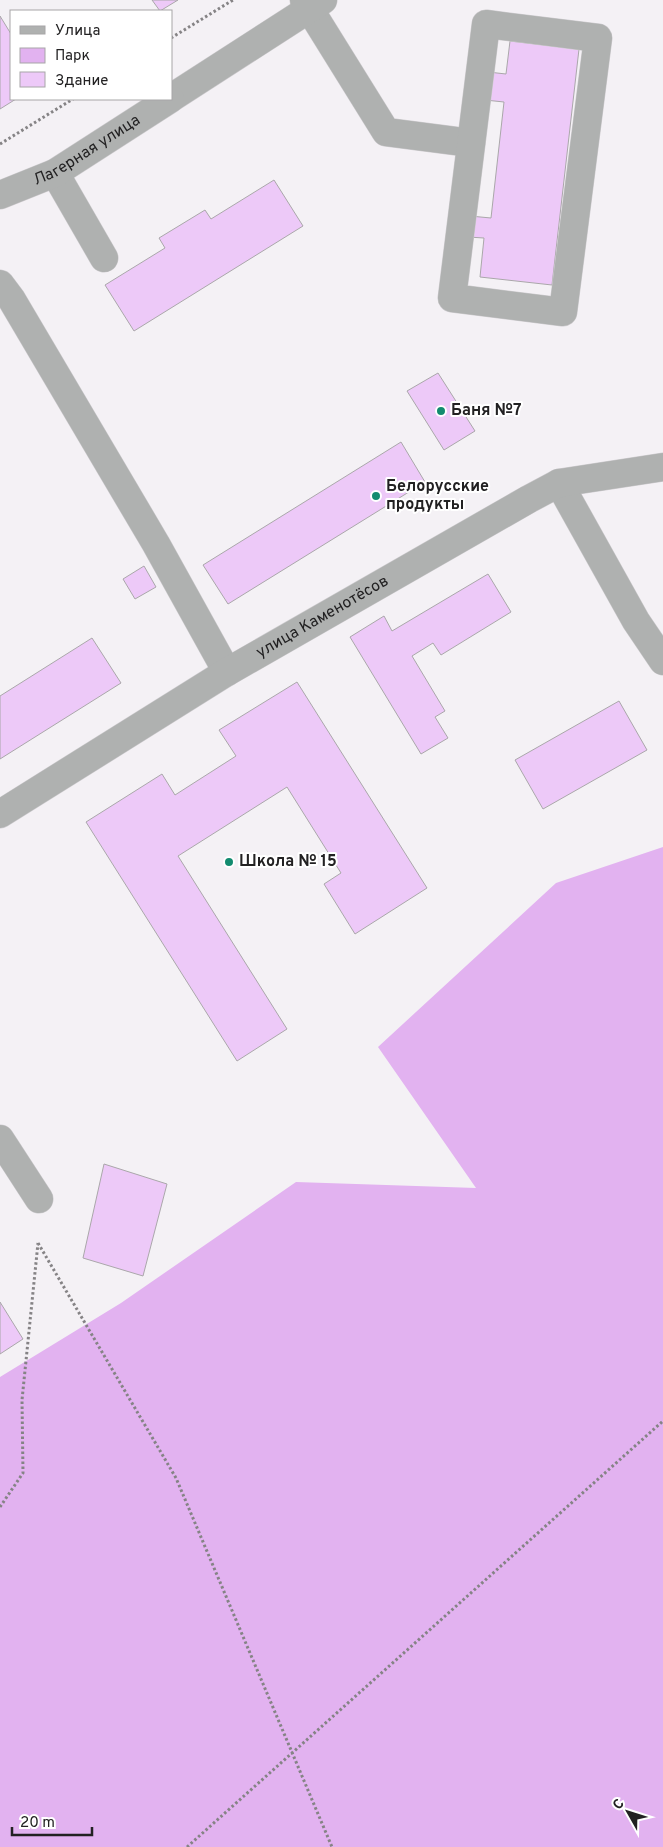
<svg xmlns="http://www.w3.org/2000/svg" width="663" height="1847" font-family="Overpass,sans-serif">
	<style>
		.green { fill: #e2b2f0 }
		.building { fill: #edc9f8; stroke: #aaa7aa }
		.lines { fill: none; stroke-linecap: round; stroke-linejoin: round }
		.minor-casing { stroke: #cecccf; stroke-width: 29 }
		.path { stroke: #858385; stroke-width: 3; stroke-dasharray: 2.5 2.5; stroke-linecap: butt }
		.minor { stroke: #afb1b0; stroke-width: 28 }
		.poi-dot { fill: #128b6f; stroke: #fff; stroke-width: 2 }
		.labels { text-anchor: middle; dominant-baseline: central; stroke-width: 4; stroke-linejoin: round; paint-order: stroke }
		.street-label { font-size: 16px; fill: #222122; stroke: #fff }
		.poi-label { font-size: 16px; font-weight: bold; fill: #222122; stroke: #fff; text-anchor: start }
	</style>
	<rect width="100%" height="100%" fill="#f4f1f5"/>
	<!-- green -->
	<path class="green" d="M663,847v1000h-663v-470l121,-74 175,-121 180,6 -98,-141 178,-164z"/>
	<!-- building -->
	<path class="building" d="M152,0h26l-18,11z
		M0,16l11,18v65h5l-16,10z
		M510,41l69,8 -27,236 -72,-8 4,-39 -16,-1 2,-21 21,2 13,-116 -19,-2 3,-28 18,2z
		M274,180l29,46 -169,105 -29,-46 60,-37 -6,-10 46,-28 6,9z
		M438,373l37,58 -31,19 -37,-59z
		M401,442l24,40 -197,122 -25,-39z
		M144,566l12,21 -21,12 -12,-20z
		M488,574l23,38 -70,43 -8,-12 -21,13 33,55 -10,6 13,21 -27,16 -71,-117 34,-21 8,15z
		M92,638l29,45 -121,76v-63z
		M297,682l130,206 -72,46 -31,-50 17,-11 -54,-86 -109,69 109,173 -50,32 -151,-239 76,-48 13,21 61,-39 -17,-26z
		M619,701l28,49 -104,59 -28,-49z
		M104,1164l63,20 -24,92 -60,-18z
		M0,1302l23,37 -23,15z"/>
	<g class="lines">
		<!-- minor casing -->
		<g class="minor-casing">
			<g id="minor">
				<path d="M304,0l82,132 85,11"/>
				<path d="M486,24l112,14 -35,274 -111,-14z"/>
				<path d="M171,98l152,-98"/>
				<path d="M55,173l49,85"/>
				<path id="s1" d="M0,195l55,-22 115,-74"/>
				<path d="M0,284l12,16 144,244 71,128"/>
				<path d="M559,483l77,138 27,40"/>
				<path id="s2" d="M0,814l227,-142 302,-173 30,-16 104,-16"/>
				<path d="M0,1139l39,60"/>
			</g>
		</g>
		<!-- path -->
		<path class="path" d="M171,38l62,-38
			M0,144l73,-45
			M38,1243l138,235 156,369
			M0,1507l23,-34 -1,-73 16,-157
			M187,1847l476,-426"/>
		<!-- minor -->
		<use href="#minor" class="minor"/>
	</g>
	<!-- markers -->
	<g class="poi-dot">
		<circle cx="441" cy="411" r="5"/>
		<circle cx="376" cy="496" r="5"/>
		<circle cx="229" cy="862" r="5"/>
	</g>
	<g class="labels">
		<!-- street labels -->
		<g class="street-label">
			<text stroke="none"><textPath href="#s1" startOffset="98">Лагерная улица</textPath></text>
			<text stroke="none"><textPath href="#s2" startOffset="378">улица Каменотёсов</textPath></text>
		</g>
		<!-- poi labels -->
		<g class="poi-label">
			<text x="451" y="411">Баня №7</text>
			<text x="386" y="487">Белорусские<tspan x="386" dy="18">продукты</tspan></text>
			<text x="239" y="862">Школа № 15</text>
		</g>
	</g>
	<!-- legend -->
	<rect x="10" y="10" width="162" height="90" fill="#ffffff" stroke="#a7a6a7"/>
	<rect x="20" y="26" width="25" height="8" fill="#afb1b0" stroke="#a7a6a7"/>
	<text x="55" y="35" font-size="15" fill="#222122">Улица</text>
	<rect x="20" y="48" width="25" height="15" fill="#e2b2f0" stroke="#a7a6a7"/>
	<text x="55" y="60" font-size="15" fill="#222122">Парк</text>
	<rect x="20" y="72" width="25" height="15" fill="#edc9f8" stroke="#a7a6a7"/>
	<text x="55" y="85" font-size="15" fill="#222122">Здание</text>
	<!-- north arrow -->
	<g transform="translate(628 1812) rotate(309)" stroke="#ffffff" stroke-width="4" paint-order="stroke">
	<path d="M0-4L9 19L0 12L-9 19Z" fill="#222122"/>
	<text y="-8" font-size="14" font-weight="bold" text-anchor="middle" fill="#222122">С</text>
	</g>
	<!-- scale -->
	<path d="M12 1827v8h80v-8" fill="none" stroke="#222122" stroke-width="2.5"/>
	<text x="20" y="1827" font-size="15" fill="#222122" stroke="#ffffff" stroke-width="4" paint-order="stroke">20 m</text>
</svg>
